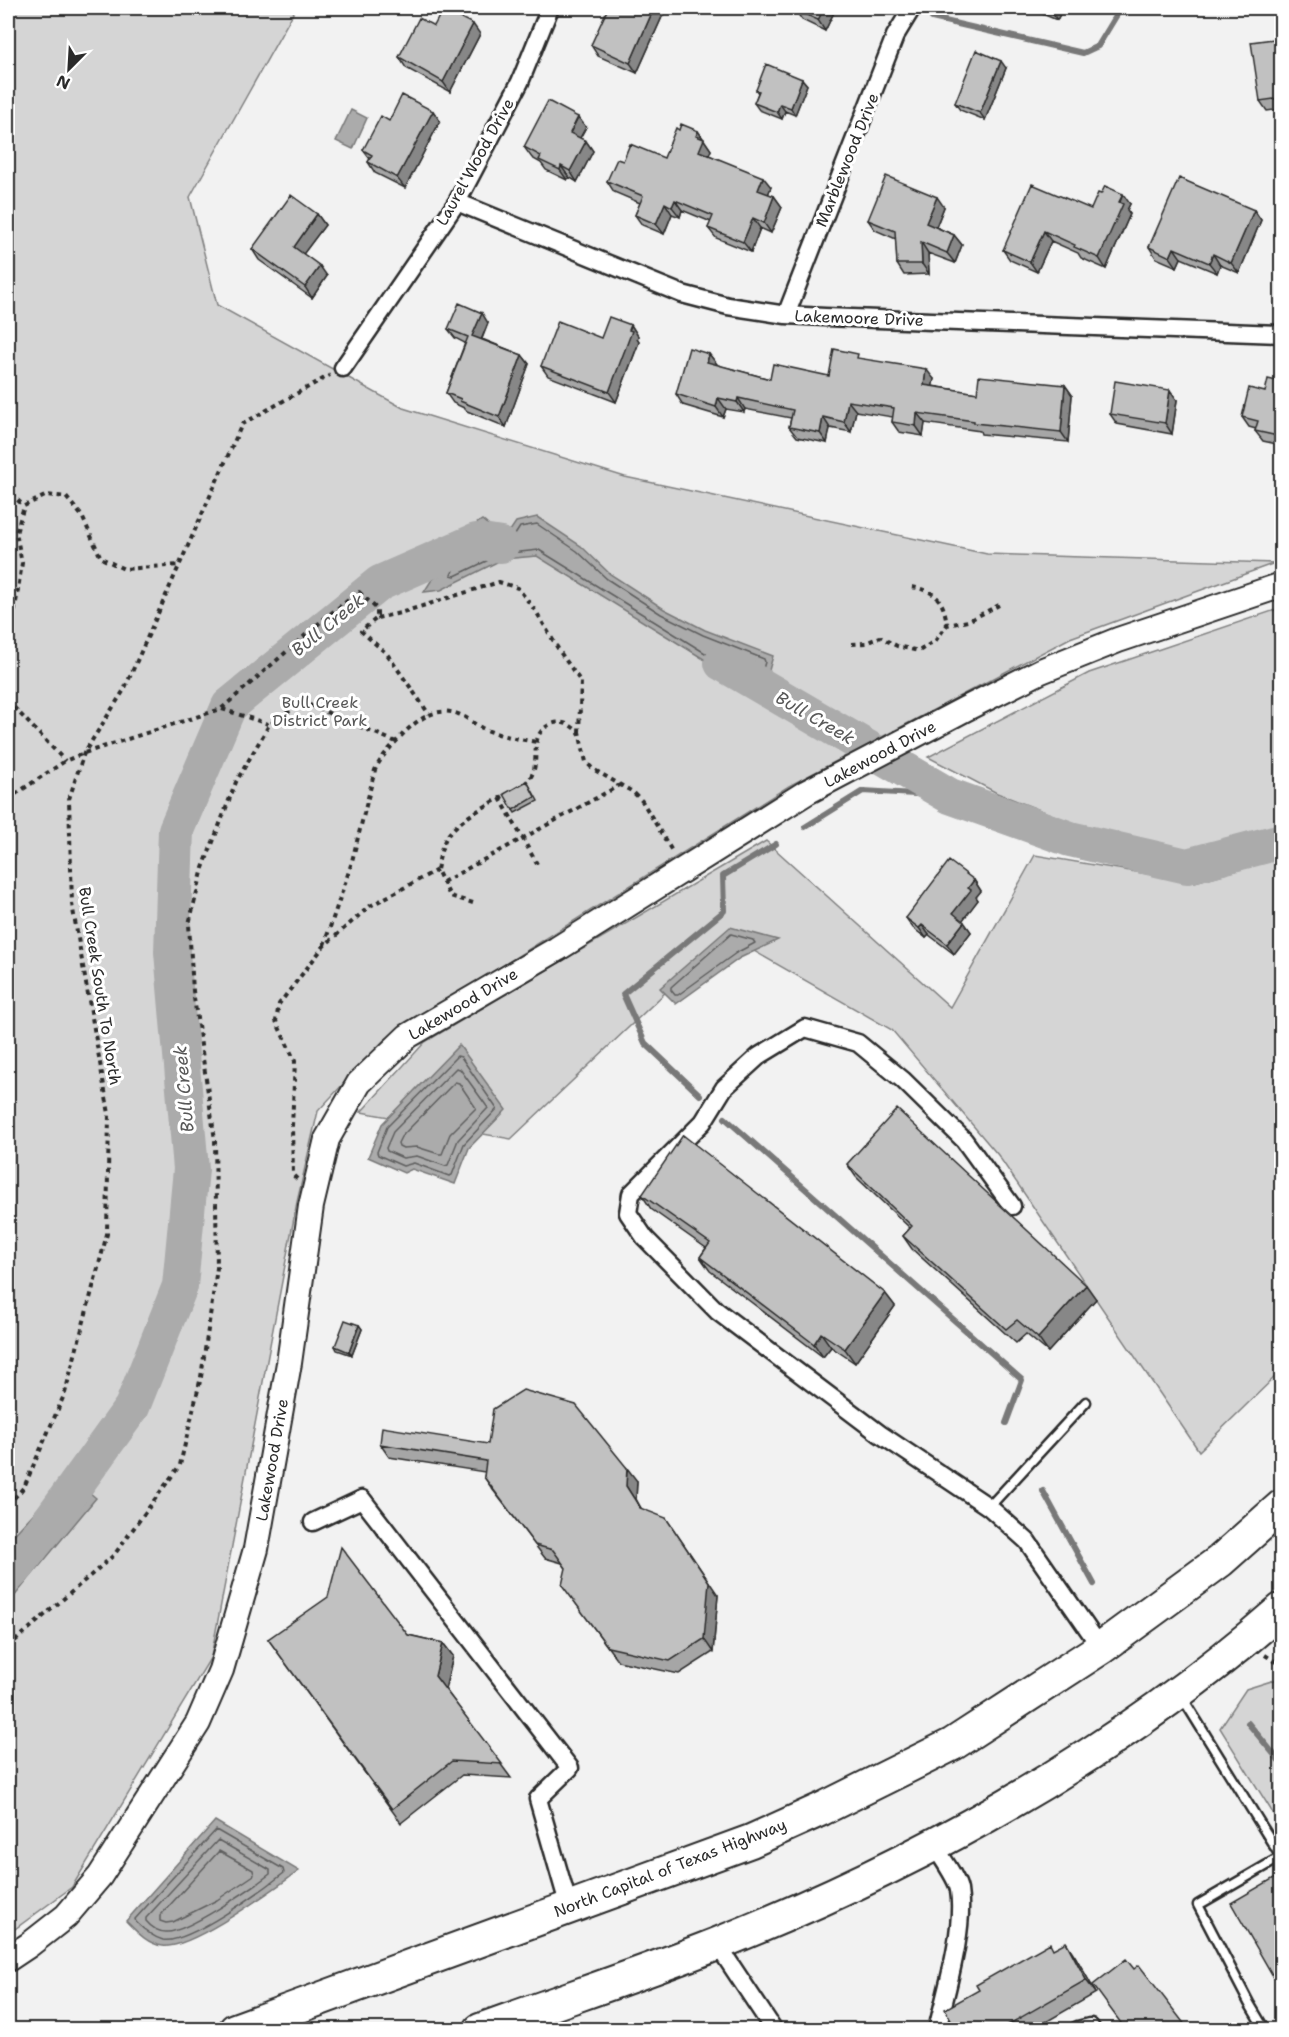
<svg xmlns="http://www.w3.org/2000/svg" width="1289" height="2037" font-family="'Shantell Sans',sans-serif">
	<style>
		.green { fill: #d5d5d5; stroke: #808080; stroke-width: 1.5 }
		.water { fill: #ababab; stroke: #787878; stroke-width: 1.5 }
		.lines { fill: none; stroke-linecap: round; stroke-linejoin: round }
		.shore { stroke: #5e5e5e; stroke-width: 1.5 }
		.stream { stroke: #787878; stroke-width: 6 }
		.river { stroke: #ababab; stroke-width: 36 }
		.lane-casing { stroke: #2b2b2b; stroke-width: 13 }
		.street-casing { stroke: #2b2b2b; stroke-width: 21 }
		.secondary-casing { stroke: #2b2b2b; stroke-width: 28 }
		.highway-casing { stroke: #2b2b2b; stroke-width: 36 }
		.path { stroke: #2b2b2b; stroke-width: 4; stroke-dasharray: 4.5 4.5; stroke-linecap: butt }
		.lane { stroke: #fff; stroke-width: 8 }
		.street { stroke: #fff; stroke-width: 16 }
		.secondary { stroke: #fff; stroke-width: 24 }
		.highway { stroke: #fff; stroke-width: 32 }
		.wall { fill: #a6a6a6; stroke: #2b2b2b; stroke-width: 1.5 }
		.shaded-wall { fill: #878787; stroke: #2b2b2b; stroke-width: 1.5 }
		.building { fill: #c1c1c1; stroke: #2b2b2b; stroke-width: 1.5 }
		.labels { text-anchor: middle; dominant-baseline: central; stroke-width: 6; stroke-linejoin: round; paint-order: stroke }
		.street-label { font-size: 16px; fill: #2b2b2b; stroke: #fff }
		.park-label { font-size: 16px; fill: #565656; stroke: #fff }
		.water-label { font-size: 18px; font-style: italic; fill: #585858; stroke: #fff }
	</style>
	<rect width="100%" height="100%" fill="#f2f2f2"/>
	<filter id="ink" filterUnits="userSpaceOnUse"><feTurbulence type="fractalNoise" baseFrequency=".0167" numOctaves="2"/><feDisplacementMap in="SourceGraphic" scale="12" xChannelSelector="R" yChannelSelector="G"/><feConvolveMatrix kernelMatrix="1 2 1 2 8 2 1 2 1" color-interpolation-filters="sRGB"/></filter>
	<g filter="url(#ink)">
		<!-- green -->
		<path class="green" d="M8,8h288l-106,189 27,108 186,103 222,69 362,77 288,9 -205,75 -281,148 -405,254 -66,71 -21,91 -86,455 -139,230 -64,47z
			M1281,608l1,220 -2,1 -107,33 -176,-69 -69,-36 161,-84z
			M766,841l184,166 85,-152 160,27 86,-24v513l-82,80 -201,-296 -106,-125 -166,-95 -215,204 -150,-27 64,-70z
			M1281,1678h1l-1,148 -61,-98 26,-39z"/>
		<!-- water -->
		<path class="water" d="M351,110l16,8 -14,31 -17,-8z
			M537,517l44,29 29,28 54,35 41,21 68,26 -11,39 -225,-139 -34,3 -62,31 -17,2 7,-11 15,-13 18,-36 18,-12 12,10 14,4 8,-12z
			M730,927l48,13 -38,18 -64,46 -16,-16z
			M459,1045l47,65 -37,38 -14,36 -43,-15 -8,4 -36,-16 14,-33z
			M69,1475l27,23 -88,106v-63z
			M215,1821l84,50c-26,18 -108,79 -136,75 -16,-2 -27,-15 -37,-25z"/>
		<g class="lines">
			<!-- shore -->
			<path class="shore" d="M537,524l40,27 30,28 54,35 42,21 61,24 1,3 -6,21 -4,1 -216,-134 -38,4 -46,22 -4,-1 17,-38 11,-8h4l9,7 16,4 5,-2 7,-11z
				M479,538l13,6 2,4 -25,12 -2,-4 7,-14z
				M735,655l20,8v8l-4,1 -19,-11 -1,-4z
				M731,934l22,6 2,3 -19,10 -58,42h-3l-4,-5v-3z
				M457,1056l4,1 36,52 -33,35 -12,31 -3,1 -35,-13 -11,3 -25,-11 -1,-3 10,-25z
				M456,1068l4,1 28,39 -30,32 -10,25 -3,1 -28,-10 -14,2 -16,-7 -1,-3 7,-16z
				M455,1082l4,1 17,25 -26,26 -8,20h-3l-22,-7 -14,1 -4,-2 -1,-3 3,-6z
				M8,1545l6,-2 54,-58h3l15,12 -1,4 -77,94
				M8,1552l11,-4 49,-52 3,-1 4,3v4l-67,81
				M216,1830l67,39 1,4c-20,16 -97,72 -121,67 -11,-3 -19,-10 -27,-18l-1,-3z
				M218,1840l52,30v4c-17,13 -85,60 -104,58 -8,0 -15,-5 -20,-11v-3z
				M219,1851l34,19 1,5 -37,25 -44,22 -7,1 -6,-2v-5z"/>
			<!-- stream -->
			<path class="stream" d="M932,18l151,35 15,-7 23,-38
				M805,827l58,-36 87,5
				M700,1095l-55,-52 -22,-49 101,-83 -1,-35 53,-32
				M725,1118l297,262 -16,43
				M1043,1491l51,93
				M1248,1723l34,41"/>
			<!-- river -->
			<path class="river" d="M722,663l228,133 120,43 117,27 95,-25
				M8,1575l10,-10 114,-158 48,-121 11,-117 -19,-217 4,-122 53,-124 151,-123 96,-42 25,4"/>
			<!-- lane casing -->
			<g class="lane-casing">
				<path id="lane" d="M989,1507l97,-105
					M1182,1697l99,160 -83,48 51,98 16,27"/>
			</g>
			<!-- street casing -->
			<g class="street-casing">
				<path id="street" d="M457,202l225,92 46,12 58,9 39,2 457,17
					M786,315l109,-279 17,-28
					M343,368l114,-166 63,-120 30,-74
					M1012,1206l-48,-66 -61,-60 -45,-37 -53,-15 -46,28 -35,32 -21,34 -72,72 -3,19 17,25 72,73 163,123 109,73 38,34 74,107
					M313,1522l49,-23 208,269 -32,31 31,108
					M934,1845c7,12 23,33 25,45 6,39 -13,101 -22,140
					M717,1944l57,86
					M1078,2030l12,-3 2,3"/>
			</g>
			<!-- secondary casing -->
			<g class="secondary-casing">
				<path id="secondary" d="M8,1959l21,-14 37,-29 34,-40 98,-153 23,-53 35,-121 33,-186 22,-157 16,-67 32,-56 49,-47 149,-87 250,-157 158,-83 76,-38 77,-31 164,-55"/>
			</g>
			<!-- highway casing -->
			<g class="highway-casing">
				<path id="highway" d="M235,2030l516,-189 71,-32 131,-65 148,-96 119,-87 62,-55
					M480,2030c79,-29 159,-55 237,-86 203,-81 400,-190 565,-335"/>
			</g>
			<!-- path -->
			<path class="path" d="M8,485l6,12 10,9 23,-11 19,2 16,19 19,42 23,11 56,-4
				M912,587c25,4 32,14 35,38
				M377,618l23,-5 99,-31 19,6 19,25 23,39 21,30 -2,50
				M8,637l4,-8 10,-66 -6,-30 8,-27
				M852,644l14,-1 14,-6 17,9 22,5 17,-11 11,-15 21,-4 31,-16
				M8,701l57,60
				M222,709l46,15
				M524,784c16,-12 9,-28 13,-44 3,-13 18,-21 30,-16 5,2 9,6 12,8l7,30 7,7 40,23 9,9 30,50
				M500,798l37,66
				M8,799l57,-38 19,-8 137,-44 104,-91 34,-26 18,17v9l-16,13 26,23 42,60
				M443,882l177,-97
				M473,903l-23,-7 -13,-26c2,-10 4,-22 9,-32 13,-20 41,-32 61,-44
				M324,945l27,-80 24,-95c7,-15 18,-25 29,-37 14,-14 33,-27 54,-19 9,3 16,10 24,14 18,8 36,11 55,14
				M297,1179l-4,-4 -1,-49 3,-65 -19,-40 3,-17 45,-58 46,-40 67,-36
				M8,1505l16,-18 41,-94 42,-159 2,-120 -37,-210 -3,-105 15,-46 40,-63 118,-266 88,-49
				M8,1647l106,-92 66,-90 21,-88 16,-109 -2,-128 -22,-149 -4,-67 14,-56 33,-86 33,-57 34,-23 93,40
				M1265,1655l17,11"/>
			<!-- lane -->
			<use href="#lane" class="lane"/>
			<!-- street -->
			<use href="#street" class="street"/>
			<!-- secondary -->
			<use href="#secondary" class="secondary"/>
			<!-- highway -->
			<use href="#highway" class="highway"/>
		</g>
		<!-- wall -->
		<path class="wall" d="M666,8l-29,65 -39,-17 -7,-11z
			M796,8h40l-11,23 -23,-11 -7,-10z
			M1028,8h35l-6,12z
			M1261,8h20v4z
			M434,26l46,8 -30,58 -44,-24 -7,-11z
			M1281,38v71l-14,2 -7,-10z
			M1006,68l-21,52 -25,-10 -5,-7z
			M802,79l5,6 -12,30 -10,-4 -3,8 -23,-9 -5,-7 4,-10 -2,-3z
			M433,111l7,10 -35,67 -30,-15 -7,-11 2,-3 -7,-9 26,-29z
			M586,127l-6,11 6,3 7,10 -16,31 -8,-5 -2,3 -21,-10 -5,-7 -9,-5 -8,-11z
			M679,130l19,1 13,19 -2,5 62,32 -3,7 6,2 8,11 -11,26 -11,-5 -9,24 -35,-14 -8,-10 3,-6 -29,-12 -2,7 -8,-3 -8,20 -22,-9 -7,-10 5,-12 -26,-11 -7,-11 16,-20 41,-3z
			M1130,204l-3,6 3,4 -24,55 -25,-11 -3,-5 -27,-12 -14,31 -27,-12 -7,-10 88,-41z
			M944,207l-8,20 18,8 8,10 -7,18 -27,-10 1,21 -25,1 -7,-11 -1,-25 -21,-9 -7,-10z
			M1254,210l7,10 -22,53 -19,-8 -3,8 -36,-15 -4,9 -21,-9 -7,-11z
			M317,214l8,11 -22,29 24,22 -15,22 -53,-38 -7,-11z
			M488,323l-6,16 40,16 7,9 -23,63 -39,-16 -3,-3 -11,-5 -7,-10 19,-50 -10,-5 -7,-9z
			M631,325l7,11 -1,3 2,3 -23,60 -68,-26 -7,-10 60,-28z
			M709,354l8,11 53,14 59,-3 32,-17 73,20 -2,7 45,7 88,-8 7,10 -4,47 -87,-8 -1,-3 -55,-8 -2,13 -24,-4 -7,-10 1,-5 -37,-6 -5,21 -21,-4 -3,15 -30,-6 -8,-10 2,-9 -46,-9 -1,3 -18,-3 -3,8 -40,-12 -7,-11z
			M1281,382v63l-18,-4 -8,-10 1,-2 -7,-2 -7,-10 23,-25z
			M1177,400l-5,34 -55,-10 -7,-10z
			M527,781l11,20 -23,12 -2,-3z
			M974,880l7,11 -5,6 2,3 -16,20 9,12 -17,22 -25,-19 -3,3 -13,-10 -7,-10z
			M847,1164l249,135 -48,53 -22,-18 -10,9 -104,-94 -9,-13 7,-8 -54,-51z
			M642,1195l243,98 10,13 -40,57 -24,-16 -8,10 -113,-86 -10,-14 6,-9 -55,-39z
			M359,1325l3,4 -10,26 -15,-5 -2,-4z
			M380,1444l257,37 -1,18 5,10 77,86 -5,57 -34,22 -61,-13 -46,-63 -6,-30 -4,-5 -17,-5 -52,-68 -9,-13 1,-5 -96,-15z
			M408,1635l35,8 10,13 -8,33 66,89 -49,-3 -61,48 -133,-184z
			M1054,1949l21,7 21,37 -64,37h-76z"/>
		<!-- shaded-wall -->
		<path class="shaded-wall" d="M654,8h12l-29,65 -7,-10z
			M824,8h12l-11,23 -7,-11z
			M1051,8h12l-6,12 -7,-10z
			M473,24l7,10 -30,58 -7,-10z
			M1001,61l5,7 -21,52 -5,-7z
			M802,79l5,6 -12,30 -4,-7z
			M780,104l5,7 -3,8 -5,-7z
			M433,111l7,10 -35,67 -8,-10z
			M578,117l8,10 -9,16 -7,-10z
			M698,131l13,19 -5,11 -7,-10 -3,-15z
			M586,141l7,10 -16,31 -7,-11z
			M561,166l8,11 -2,3 -7,-10z
			M763,177l8,10 -5,13 -8,-10z
			M1123,194l7,10 -3,6 3,4 -24,55 -7,-11z
			M774,196l8,11 -11,26 -7,-10z
			M937,197l7,10 -11,27 -7,-11z
			M675,200l7,10 -2,7 -8,-10z
			M665,203l7,11 -8,20 -8,-10z
			M1254,210l7,10 -22,53 -8,-10z
			M317,214l8,11 -24,32 -7,-10z
			M753,218l7,10 -9,24 -8,-10z
			M1044,231l7,10 -14,31 -7,-10z
			M954,235l8,10 -7,18 -8,-10z
			M921,242l7,11 1,21 -7,-10z
			M1174,248l7,10 -4,9 -7,-10z
			M1213,254l7,11 -3,8 -8,-10z
			M320,266l7,10 -15,22 -7,-11z
			M482,313l6,10 -9,22 -7,-9z
			M631,325l7,11 -1,3 2,3 -23,60 -7,-10z
			M709,354l8,10 -3,8 -7,-10z
			M522,355l7,9 -23,63 -7,-10z
			M926,369l8,10 -3,16 -7,-10z
			M1065,385l7,10 -4,47 -7,-10z
			M1170,390l7,10 -5,34 -7,-11z
			M718,398l8,11 -3,8 -7,-10z
			M738,398l7,11 -1,3 -7,-10z
			M848,401l8,10 -5,21 -7,-10z
			M917,413l8,10 -2,13 -7,-10z
			M823,417l7,11 -3,15 -7,-10z
			M1280,426l1,2v13l-3,-5z
			M974,880l7,11 -5,6 2,3 -18,24 -7,-11 15,-25z
			M964,922l7,10 -17,22 -7,-10z
			M922,925l7,10 -3,3 -7,-10z
			M1086,1285l10,14 -48,53 -10,-14z
			M885,1293l10,13 -40,57 -10,-14z
			M359,1325l3,4 -10,26 -3,-3z
			M821,1333l10,14 -8,10 -9,-13z
			M627,1468l10,13 -1,18 13,23 -9,-14 -14,-22z
			M666,1518l52,77 -5,57 -9,-13z
			M443,1643l10,13 -8,34 -10,-14z
			M1066,1942l9,14 21,37 -10,-13z"/>
		<!-- building -->
		<path class="building" d="M608,8h46l-24,55 -39,-18z
			M796,8h28l-6,12 -23,-10z
			M443,9l30,15 -30,58 -44,-25 20,-39 15,8z
			M1281,38v60l-21,3 -9,-59z
			M976,50l25,11 -21,52 -25,-10z
			M766,64l36,15 -11,29 -11,-4 -3,8 -23,-9 5,-12 -3,-1z
			M402,95l31,16 -36,67 -29,-16 4,-7 -9,-5 18,-34 8,5z
			M548,101l30,16 -8,16 16,8 -16,30 -9,-5 -1,4 -21,-10 2,-4 -17,-9z
			M681,124l17,7 -2,5 8,3 -5,12 64,26 -5,13 16,6 -10,27 -11,-5 -10,24 -35,-14 5,-12 -38,-16 -3,7 -7,-4 -9,21 -21,-9 8,-19 -36,-15 10,-22 6,2 7,-17 34,14 12,-30 3,2z
			M886,176l51,21 -11,26 28,12 -7,18 -26,-11 1,22h-25l-2,-33 -27,-11z
			M1179,178l75,32 -23,53 -18,-9 -4,9 -35,-15 -4,9 -21,-10z
			M1032,184l59,25 7,-16 3,1 4,-8 18,8 -4,8 4,2 -24,54 -25,-11 1,-2 -31,-14 -14,31 -27,-12z
			M291,195l26,19 -23,33 26,19 -15,21 -53,-38z
			M1281,251v11h-2z
			M459,303l23,10 -10,23 50,19 -23,62 -39,-16 1,-2 -15,-6 22,-56 -20,-8z
			M609,317l22,8 -2,5 3,1 -23,61 -68,-26 17,-45 43,17z
			M689,348l20,6 -2,8 63,17 3,-15 56,12 5,-27 24,5 -1,4 69,11 -2,16 53,8 2,-17 86,9 -4,47 -87,-9v-2l-57,-8 -1,13 -24,-4 2,-14 -46,-7 -4,21 -21,-5 -3,16 -31,-6 4,-17 -55,-12 -1,4 -19,-4 -2,9 -40,-13z
			M1268,379l13,3v44h-1l-2,10 -23,-5 3,-10 -16,-4 7,-29 16,4z
			M1115,381l55,9 -5,33 -55,-9z
			M527,781l8,16 -22,13 -9,-16z
			M949,861l25,19 -6,8 3,2 -18,23 11,9 -17,22 -25,-19 -3,3 -13,-10z
			M897,1109l189,176 -48,53 -21,-18 -11,9 -103,-93 9,-10 -65,-62z
			M683,1135l202,158 -40,56 -24,-16 -7,11 -114,-87 10,-14 -68,-48z
			M345,1320l14,5 -10,27 -14,-6z
			M523,1390l53,15 51,63 -1,18 14,22 26,10 43,64 -5,57 -34,22 -62,-14 -46,-62 4,-17 -13,-18 -18,-5 -51,-68 2,-16 -106,-17 2,-17 106,17 5,-35z
			M341,1547l67,88 35,8 -8,33 67,88 -50,-3 -60,48 -124,-170 60,-42z
			M1281,1874v116l-50,-87z
			M1066,1942l20,38 -87,50h-43l-11,-21 34,-19 -3,-5 74,-42 3,6z
			M1126,1959l8,10 5,-4 50,65h-63l-33,-45z"/>
	</g>
	<g class="labels">
		<!-- street labels -->
		<g class="street-label">
			<text transform="translate(847 160) rotate(-68)">Marblewood Drive</text>
			<text transform="translate(475 162) rotate(-61)">Laurel Wood Drive</text>
			<text transform="translate(859 318) rotate(2)">Lakemoore Drive</text>
			<text transform="translate(880 754) rotate(-28)">Lakewood Drive</text>
			<text transform="translate(100 986) rotate(81)">Bull Creek South To North</text>
			<text transform="translate(463 1004) rotate(-31)">Lakewood Drive</text>
			<text transform="translate(272 1460) rotate(-80)">Lakewood Drive</text>
			<text transform="translate(670 1868) rotate(-21)">North Capital of Texas Highway</text>
		</g>
		<!-- park labels -->
		<g class="park-label">
			<text x="320" y="702">Bull Creek<tspan x="320" dy="18">District Park</tspan></text>
		</g>
		<!-- water labels -->
		<g class="water-label">
			<text transform="translate(328 625) rotate(-39)">Bull Creek</text>
			<text transform="translate(815 718) rotate(30)">Bull Creek</text>
			<text transform="translate(184 1089) rotate(-95)">Bull Creek</text>
		</g>
	</g>
	<!-- margin -->
	<rect width="1289" height="2037" fill="none" stroke="#fff" stroke-width="30"/>
	<rect x="15" y="15" width="1259" height="2007" fill="none" stroke="#2b2b2b" stroke-width="2" filter="url(#ink)"/>
	<!-- north arrow -->
	<g transform="translate(69 69) rotate(204)" stroke="#ffffff" stroke-width="4.5" paint-order="stroke">
	<path d="M0-4.5L10 22L0 15L-10 22Z" fill="#2b2b2b"/>
	<text y="-9" font-size="16" font-weight="bold" text-anchor="middle" fill="#2b2b2b">N</text>
	</g>
</svg>
